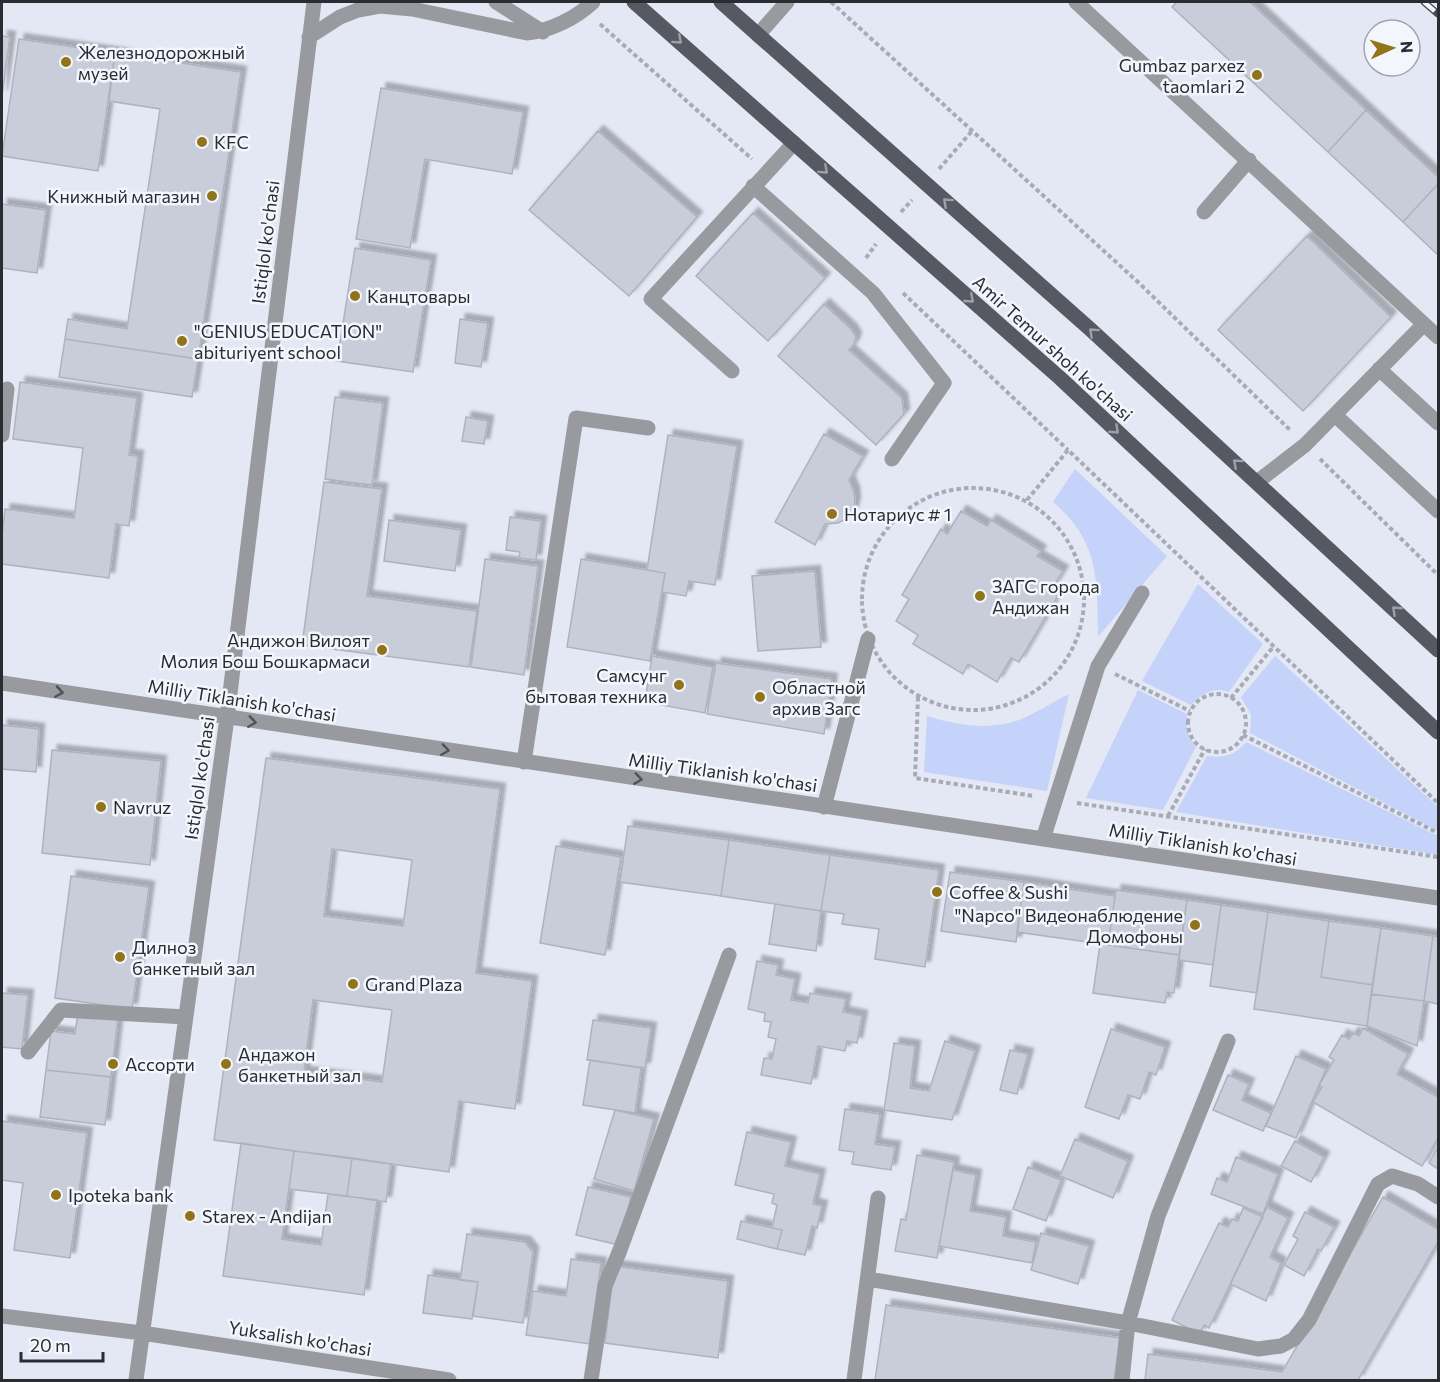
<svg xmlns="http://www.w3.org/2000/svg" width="1440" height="1382" font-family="Commissioner,sans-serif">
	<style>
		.grass { fill: #c5d3fa }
		.building { fill: #c8cdd9; stroke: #aeb2be; stroke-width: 1.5; fill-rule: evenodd; filter: url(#shadow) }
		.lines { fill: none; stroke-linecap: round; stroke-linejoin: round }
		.path { stroke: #a7abb5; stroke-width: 4; stroke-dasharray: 4.5 3; stroke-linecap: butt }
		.minor { stroke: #989a9f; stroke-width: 15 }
		.major { stroke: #565962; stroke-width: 15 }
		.rail-casing { stroke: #47494f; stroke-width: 7 }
		.rail { stroke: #f3f6fd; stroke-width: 4.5; stroke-dasharray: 14; stroke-linecap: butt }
		.oneway { stroke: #9da0a8 }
		.oneway2 { stroke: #505258 }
		.poi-dot { fill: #917419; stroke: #f3f6fd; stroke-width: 2 }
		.labels { text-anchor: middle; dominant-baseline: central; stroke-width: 5; stroke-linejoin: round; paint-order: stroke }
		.poi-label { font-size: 18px; fill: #2a2c31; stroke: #f3f6fd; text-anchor: start }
		.street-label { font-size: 18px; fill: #2a2c31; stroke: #f3f6fd }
	</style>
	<defs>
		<filter id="shadow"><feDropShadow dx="5.5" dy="-5.5" stdDeviation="1.5" flood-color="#0004"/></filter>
	</defs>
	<rect width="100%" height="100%" fill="#e4e8f4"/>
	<!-- grass -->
	<path class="grass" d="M1075,469l92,87 -69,81c-1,-57 2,-95 -45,-135z
		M1198,584l65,60 -34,48c-15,-6 -28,2 -38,13l-49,-24z
		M1275,656l163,151v24l-188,-98 1,-18 -10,-18z
		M1138,690l49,24c-2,13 1,21 9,33l-33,63 -77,-12z
		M1069,694l-22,97 -123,-19 3,-56c30,9 62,15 92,4 18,-7 33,-18 50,-26z
		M1246,742l192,94v19l-262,-43 31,-56c16,2 28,0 39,-14z"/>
	<!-- building -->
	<path class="building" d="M1177,2h73l116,108 -38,42 -156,-145z
		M2,36l8,1 -8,59z
		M19,39l96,14 -17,118 -96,-15z
		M115,53l126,19 -43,287 -133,-20 3,-20 59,10 33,-220 -51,-8z
		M381,88l142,24 -11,62 -87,-15 -15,89 -54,-9z
		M1366,110l72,67v7l-35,38 -75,-70z
		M598,131l99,86 -68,79 -100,-86z
		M1438,184v71l-35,-33z
		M2,204l44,6 -9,63 -35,-5z
		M753,213l72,65 -57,63 -72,-65z
		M1307,236l84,81 -88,94 -85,-81z
		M355,248l76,12 -18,112 -76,-11z
		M824,304l27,25 5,8 -2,7 -5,6 53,48 2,16 -28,31 -98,-89z
		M460,319l28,4 -7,44 -26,-4z
		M65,339l133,20 -6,38 -133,-20z
		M20,382l117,16 -8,57 9,1 -9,70 -13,-2 -7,54 -107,-14v-28l3,-27 69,9 9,-70 -70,-9z
		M335,397l48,6 -11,82 -47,-6z
		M466,417l22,4 -4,23 -22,-3z
		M824,434l39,22 -14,24 5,12 1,10 -2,9 -7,8 -8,4 -13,1 -10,21 -40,-23z
		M668,435l69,11 -22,139 -26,-4 -3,15 -24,-4 3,-19 -18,-3z
		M324,482l58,7 -15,107 110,15 -8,56 -167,-22z
		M961,511l26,15 4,-6 50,31 -4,5 26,15 -13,21 8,4 -39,66 -8,-4 -14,24 -29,-18 -5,10 -50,-30 5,-9 -22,-14 13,-22 -7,-4 39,-66 6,5z
		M510,517l31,4 -5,39 -17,-2 1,-6 -14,-2z
		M389,520l72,10 -6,41 -71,-10z
		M485,559l53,7 -14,109 -53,-8z
		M581,559l84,14 -15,88 -83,-14z
		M815,571l6,76 -63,4 -6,-75z
		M652,656l61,11 -8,46 -60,-11z
		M716,663l116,16 -8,55 -117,-20z
		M2,725l37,4 -3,43 -34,-3z
		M52,750l109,11 -11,104 -108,-12z
		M266,758l234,31 -24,184 56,8 -17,128 -56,-8 -10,71 -235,-32zM332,849l80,11 -9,66 -79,-10zM313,1000l79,10 -10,72 -78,-10z
		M628,826l101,14 -8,56 -101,-14z
		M729,840l101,15 -9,56 -100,-15z
		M556,846l65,11 -16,98 -65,-12z
		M830,855l109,15 -14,97 -50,-8 4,-30 -37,-5 2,-10 -23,-3z
		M950,872l74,10 -8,60 -75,-11z
		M71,876l78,11 -17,122 -77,-11z
		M1024,882l91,14 -7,49 -91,-13z
		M1116,890l71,10 -8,55 -71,-10z
		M1187,900l34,5 -8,60 -34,-5z
		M775,904l46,7 -5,40 -47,-7z
		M1221,905l47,7 -11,81 -47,-7z
		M1268,912l61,9 -8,56 52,8 -6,41 -113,-17z
		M1329,921l52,7 -8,57 -52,-8z
		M1381,928l52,8 -9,65 -53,-7z
		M1433,936l5,1v67l-14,-3z
		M1100,944l79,11 -5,38 -7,-1 -2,11 -72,-10z
		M757,961l21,4 -2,10 19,4 -4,21 17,3 2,-10 36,6 -3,13 19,4 -5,27 -10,-2 -2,10 -27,-5 -7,38 -50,-9 3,-17 8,1 4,-20 -8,-2 3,-15 -7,-1 1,-8 -17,-4z
		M2,993l26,2 -6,54 -20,-2z
		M1371,994l53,7 -7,45 -50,-20z
		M78,1013l40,5 -7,59 -65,-7 5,-39 24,3z
		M593,1020l58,8 -6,40 -58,-8z
		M1363,1028l45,26 -11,20 41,23v41l-16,28 -109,-64 9,-15 -3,-2 15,-25 -5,-3 13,-22 7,4 4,-6 6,3z
		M1111,1029l54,18 -9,28 -7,-3 -9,27 -12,-4 -9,24 -34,-12z
		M945,1041l30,10 -23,69 -68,-10 10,-67 21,3 -5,42 19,3z
		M1010,1050l18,4 -11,40 -17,-4z
		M1296,1056l30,13 -30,69 -30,-12z
		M590,1060l51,8 -6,45 -52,-8z
		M46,1070l65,7 -6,48 -65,-8z
		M1228,1075l21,9 -7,16 29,13 -8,18 -50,-21z
		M845,1109l35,5 -5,30 20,3 -4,23 -39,-6 2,-12 -15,-2z
		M615,1110l39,9 -20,72 -40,-12z
		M2,1121l85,12 -17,125 -56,-8 9,-67 -21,-3z
		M747,1132l44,10 -6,24 35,8 -7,30 9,2 -5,22 -5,-2 -7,29 -28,-6 5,-19 -10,-2 5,-23 -5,-2 2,-9 -39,-9z
		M1075,1139l53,22 -15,37 -53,-22z
		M1295,1141l29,16 -13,25 -30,-16z
		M241,1143l53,8 -12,88 39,6 7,-51 49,6 -13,95 -141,-19z
		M1438,1147v22l-9,-6z
		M294,1151l58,7 -5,38 -58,-7z
		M917,1155l37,7 -17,96 -42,-7 6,-32 5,1z
		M1236,1157l42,17 -15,40 -52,-20 6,-16 10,4z
		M352,1158l39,6 -5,38 -39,-6z
		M1028,1167l33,13 -15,41 -33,-12z
		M953,1170l23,5 -6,36 36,6 -3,19 33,6 -4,21 -93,-17z
		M588,1187l43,10 -12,48 -43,-10z
		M1383,1197l55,32v13l-80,138h-213l3,-26 134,18z
		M1267,1207l21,11 -18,39 11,6 -15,38 -36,-17z
		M1243,1208l20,9 -54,111 -5,-3 -5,9 -27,-14 47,-97 9,4 4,-8 6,2z
		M1305,1212l29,15 -13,24 -3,-2 -14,27 -20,-11 14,-26 -5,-3z
		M741,1221l41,9 -5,19 -40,-10z
		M1041,1233l48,13 -11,38 -47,-14z
		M467,1234l58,8 8,10 -10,71 -50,-7 5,-34 -18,-2z
		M571,1259l30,4 -11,81 -64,-9 7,-44 33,5z
		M614,1266l114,15 -10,77 -113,-15z
		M428,1275l50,7 -6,37 -49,-6z
		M886,1305l234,33 -6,42h-239z"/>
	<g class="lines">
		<!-- path -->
		<path class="path" d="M831,2l308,281 152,148
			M600,24l152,135
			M939,169l33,-38
			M901,212l11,-12
			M866,258l10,-14
			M903,293l165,157
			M1320,459l118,116
			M862 599a111 111 0 1 1 222 0a111 111 0 1 1-222 0Z
			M1027,500l41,-50 370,353
			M1115,674l75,37
			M1188 723a29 29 0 1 1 58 0a29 29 0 1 1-58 0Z
			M918,697l-3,81 119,18
			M1231,698l43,-52
			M1243,735l195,98
			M1077,803l361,54
			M1168,816l37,-67"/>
		<!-- minor -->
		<path class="minor" d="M496,2l47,30
			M1076,2l362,335
			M758,35l29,-33
			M309,37l31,-20 18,-7 22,-4 32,3 115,24c23,-2 49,-15 66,-31
			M753,186l120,107 71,90 -52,76
			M1204,212l45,-52
			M1379,369l59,54
			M732,371l-81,-72 143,-156
			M1335,415l103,96
			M2,435l5,-46
			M1257,482l48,-37 119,-121
			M2,683l1436,215
			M524,762l52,-344 72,10
			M824,807l44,-168
			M1043,839l55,-173 44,-73
			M1228,1041l-70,175 -30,107 130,26 23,-3 13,-7 15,-19 69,-136 14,-8 26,8 20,13
			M28,1052l33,-42 125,7
			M868,1279l260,44 -6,57
			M2,1316l140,17 307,47
			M136,1380l91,-662 87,-716
			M591,1380l14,-94 15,-36 109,-295
			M854,1380l24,-182"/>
		<!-- major -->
		<path class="major" d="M634,2l426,376 378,354
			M721,2l369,327 348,321"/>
		<!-- rail casing -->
		<g class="rail-casing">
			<path id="rail" d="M1424,2l14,12"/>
		</g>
		<!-- rail -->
		<use href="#rail" class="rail"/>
	</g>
	<!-- one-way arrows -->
	<defs><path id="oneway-chevron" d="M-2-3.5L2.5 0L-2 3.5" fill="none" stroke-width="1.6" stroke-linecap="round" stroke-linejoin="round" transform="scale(1.5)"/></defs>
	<g class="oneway">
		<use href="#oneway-chevron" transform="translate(678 40) rotate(42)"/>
		<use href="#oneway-chevron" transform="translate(824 170) rotate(42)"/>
		<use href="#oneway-chevron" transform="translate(947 202) rotate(-138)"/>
		<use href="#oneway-chevron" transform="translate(970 299) rotate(41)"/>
		<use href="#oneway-chevron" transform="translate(1093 332) rotate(-138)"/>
		<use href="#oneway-chevron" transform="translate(1115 430) rotate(43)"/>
		<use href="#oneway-chevron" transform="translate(1237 463) rotate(-138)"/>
		<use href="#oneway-chevron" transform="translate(1396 610) rotate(-137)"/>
	</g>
	<g class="oneway2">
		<use href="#oneway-chevron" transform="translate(59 692) rotate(9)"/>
		<use href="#oneway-chevron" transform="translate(252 722) rotate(8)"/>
		<use href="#oneway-chevron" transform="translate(445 750) rotate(8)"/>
		<use href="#oneway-chevron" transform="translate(638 779) rotate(8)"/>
	</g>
	<!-- markers -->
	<g class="poi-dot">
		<circle cx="66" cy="62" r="6"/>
		<circle cx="1257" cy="75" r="6"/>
		<circle cx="202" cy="142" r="6"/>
		<circle cx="212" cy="196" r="6"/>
		<circle cx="355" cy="296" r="6"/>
		<circle cx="182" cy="341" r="6"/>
		<circle cx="832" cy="514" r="6"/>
		<circle cx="980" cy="596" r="6"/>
		<circle cx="382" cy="650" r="6"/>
		<circle cx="679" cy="685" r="6"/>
		<circle cx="760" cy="697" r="6"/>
		<circle cx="101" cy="807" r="6"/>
		<circle cx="937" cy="892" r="6"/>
		<circle cx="1195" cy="925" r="6"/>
		<circle cx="120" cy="957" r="6"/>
		<circle cx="353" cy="984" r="6"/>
		<circle cx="113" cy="1064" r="6"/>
		<circle cx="226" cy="1064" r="6"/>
		<circle cx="56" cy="1195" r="6"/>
		<circle cx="190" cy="1216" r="6"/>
	</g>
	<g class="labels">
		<!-- poi labels -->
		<g class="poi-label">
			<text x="78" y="52">Железнодорожный<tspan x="78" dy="21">музей</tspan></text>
			<text x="1245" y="65" text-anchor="end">Gumbaz parxez<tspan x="1245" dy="21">taomlari 2</tspan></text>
			<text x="214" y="142">KFC</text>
			<text x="200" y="196" text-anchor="end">Книжный магазин</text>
			<text x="367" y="296">Канцтовары</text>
			<text x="194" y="331">"GENIUS EDUCATION"<tspan x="194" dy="21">abituriyent school</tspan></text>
			<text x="844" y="514">Нотариус # 1</text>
			<text x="992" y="586">ЗАГС города<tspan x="992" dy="21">Андижан</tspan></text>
			<text x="370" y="640" text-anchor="end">Андижон Вилоят<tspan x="370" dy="21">Молия Бош Бошкармаси</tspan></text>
			<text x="667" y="675" text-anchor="end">Самсунг<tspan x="667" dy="21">бытовая техника</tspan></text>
			<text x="772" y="687">Областной<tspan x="772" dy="21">архив Загс</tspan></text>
			<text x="113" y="807">Navruz</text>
			<text x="949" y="892">Coffee &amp; Sushi</text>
			<text x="1183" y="915" text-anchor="end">"Napco" Видеонаблюдение<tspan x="1183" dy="21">Домофоны</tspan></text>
			<text x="132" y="947">Дилноз<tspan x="132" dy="21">банкетный зал</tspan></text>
			<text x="365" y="984">Grand Plaza</text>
			<text x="238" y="1054">Андажон<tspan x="238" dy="21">банкетный зал</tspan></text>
			<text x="125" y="1064">Ассорти</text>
			<text x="68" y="1195">Ipoteka bank</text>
			<text x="202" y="1216">Starex - Andijan</text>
		</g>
		<!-- street labels -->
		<g class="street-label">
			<text transform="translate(265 242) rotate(-83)">Istiqlol ko'chasi</text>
			<text transform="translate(1053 348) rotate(42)">Amir Temur shoh ko'chasi</text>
			<text transform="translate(242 700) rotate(9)">Milliy Tiklanish ko'chasi</text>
			<text transform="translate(723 772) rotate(8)">Milliy Tiklanish ko'chasi</text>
			<text transform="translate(199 778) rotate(-82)">Istiqlol ko'chasi</text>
			<text transform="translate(1203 844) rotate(9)">Milliy Tiklanish ko'chasi</text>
			<text transform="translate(300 1338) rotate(9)">Yuksalish ko'chasi</text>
		</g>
	</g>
	<!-- border -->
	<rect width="1440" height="1382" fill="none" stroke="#2a2c31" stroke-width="6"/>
	<!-- north arrow -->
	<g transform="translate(1392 48) rotate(86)"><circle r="28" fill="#f3f6fd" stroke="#a3a5ab" stroke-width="1.5"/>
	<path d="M0-4.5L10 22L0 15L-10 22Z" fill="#917419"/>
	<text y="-9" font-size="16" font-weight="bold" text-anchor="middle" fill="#2a2c31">N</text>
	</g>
	<!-- scale -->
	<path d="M21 1352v9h82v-9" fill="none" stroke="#2a2c31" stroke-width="3"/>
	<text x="30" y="1352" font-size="18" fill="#2a2c31" stroke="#f3f6fd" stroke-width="4.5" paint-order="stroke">20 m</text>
</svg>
